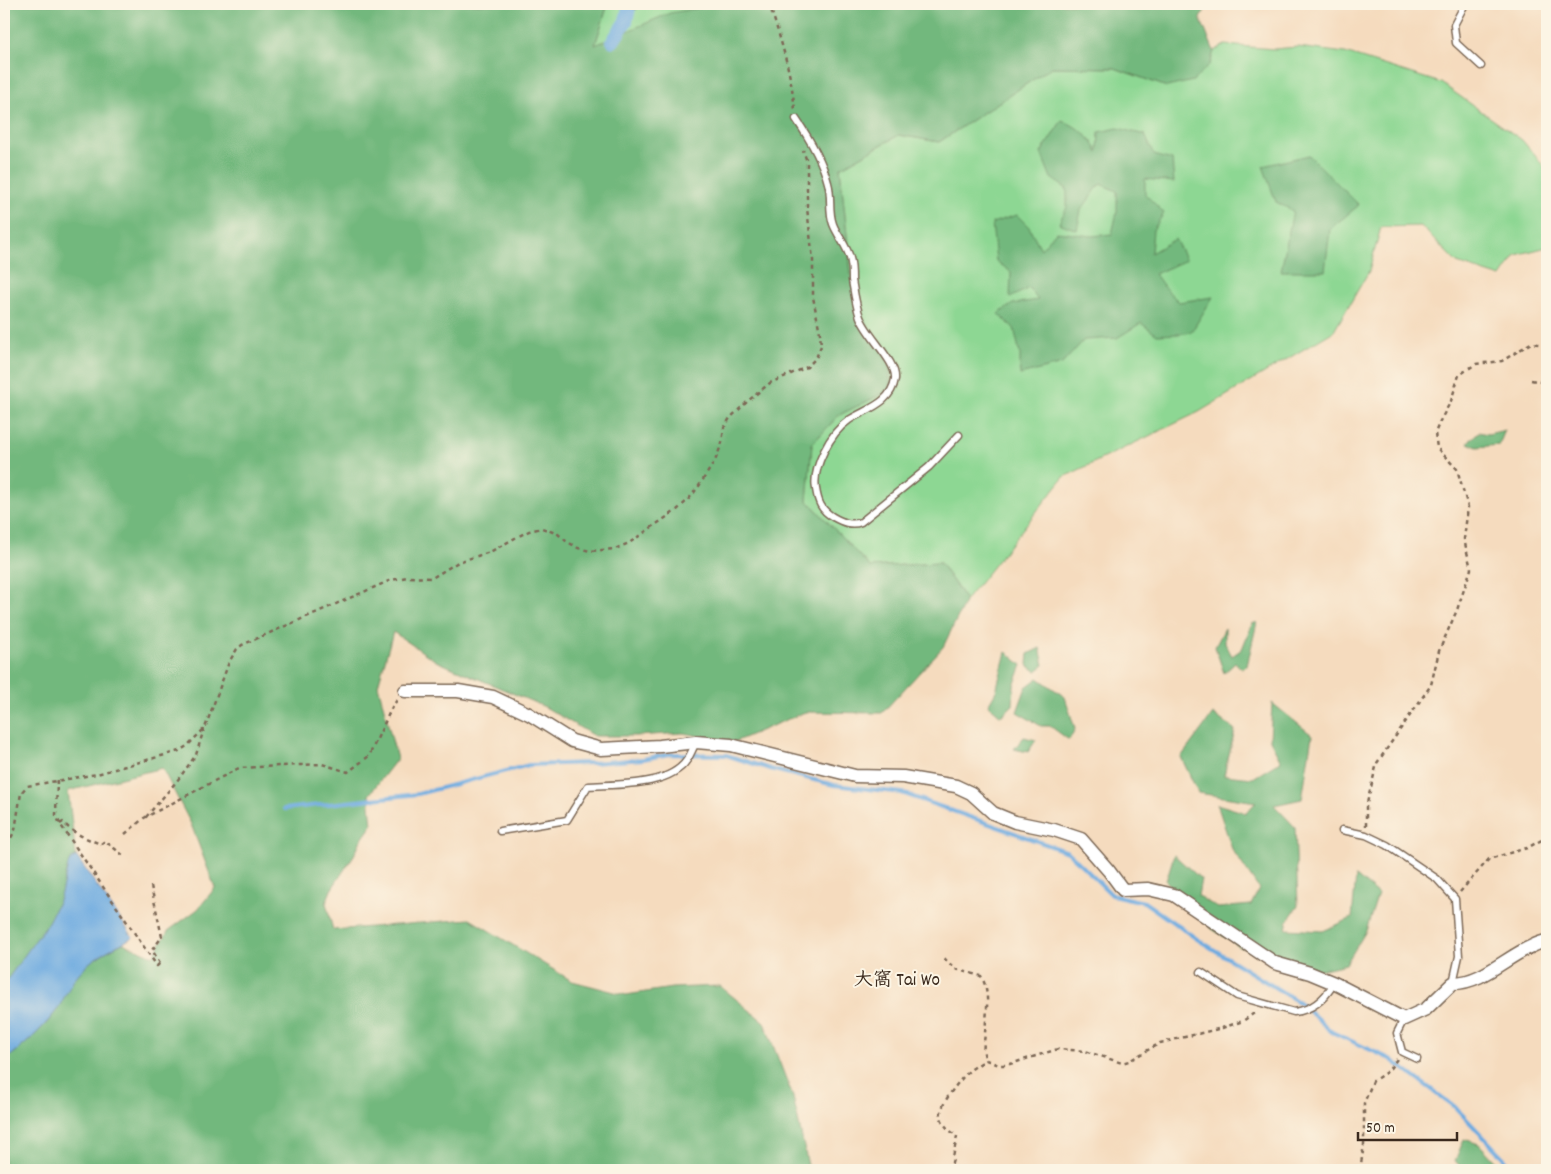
<svg xmlns="http://www.w3.org/2000/svg" width="1551" height="1174" font-family="Dekko,'LXGW WenKai TC',sans-serif">
	<style>
		.green { fill: #8dd793; stroke: #648058 }
		.forest { fill: #72b87d; stroke: #56714e }
		.water { fill: #6eabe0; stroke: #546a7f }
		.lines { fill: none; stroke-linecap: round; stroke-linejoin: round }
		.stream { stroke: #6eabe0; stroke-width: 4 }
		.canal { stroke: #6eabe0; stroke-width: 14 }
		.service-casing { stroke: #7c6856; stroke-width: 9 }
		.minor-casing { stroke: #7c6856; stroke-width: 15 }
		.path { stroke: #7c6856; stroke-width: 2.5; stroke-dasharray: 4 4; stroke-linecap: butt }
		.service { stroke: #fff; stroke-width: 6 }
		.minor { stroke: #fff; stroke-width: 12 }
		.labels { text-anchor: middle; dominant-baseline: central; stroke-width: 4; stroke-linejoin: round; paint-order: stroke }
		.quarter-label { font-size: 19px; fill: #3b2a1e; stroke: #fcf5e5 }
	</style>
	<rect width="100%" height="100%" fill="#fcf5e5"/>
	<filter id="ink" filterUnits="userSpaceOnUse"><feTurbulence type="fractalNoise" baseFrequency=".02" numOctaves="2"/><feDisplacementMap in="SourceGraphic" scale="10" xChannelSelector="R" yChannelSelector="G"/><feConvolveMatrix kernelMatrix="1 2 1 2 8 2 1 2 1" color-interpolation-filters="sRGB"/></filter>
	<filter id="wash" filterUnits="userSpaceOnUse"><feTurbulence type="fractalNoise" baseFrequency=".0096" numOctaves="4" result="noise"/><feDisplacementMap in="SourceGraphic" scale="20" xChannelSelector="R" yChannelSelector="G"/><feGaussianBlur stdDeviation="1.12" result="paint"/><feColorMatrix in="noise" values="0 0 0 0 0 0 0 0 0 0 0 0 0 0 0 0 0 1.4 0 .05"/><feComposite in="paint" operator="in"/></filter>
	<g filter="url(#wash)">
		<rect width="100%" height="100%" fill="#f5dbbe"/>
		<!-- green -->
		<path class="green" d="M608,4h122h-7l-128,41z
			M1225,45l49,4 24,-2 47,6 96,30 81,57 25,30v77l-31,8 -15,22 -44,-14 -36,-37 -40,1 -12,44 -35,60 -135,81 -135,65 -98,123 -26,-37 -70,4 -63,-67 5,-56 27,-29 51,-25 -33,-81 -6,-35 -11,-106 59,-33 40,7 113,-75 63,1 52,19 43,-23 4,-13z"/>
		<!-- forest -->
		<path class="forest" d="M4,4h604l-13,41 75,-32 53,-9h486l-9,14 14,33 -4,13 -17,17 -26,6 -52,-19 -63,-1 -113,75 -40,-7 -59,33 11,106 6,35 33,51v30l-51,25 -27,29 -5,56 63,67 70,-4 26,37 -23,47 -61,66 -77,-1 -71,30 -51,-9 -48,3h-41l-49,-29 -109,-46 -43,-29 -15,53 19,74 -28,36 3,30 -12,17 -6,13 -23,35 -5,13 7,27 137,-11 102,62 54,14 46,-7 48,-2 44,36 29,75 16,73h-805v-109c15,-12 33,-26 46,-42 10,-12 15,-27 23,-40 12,-17 32,-27 50,-36l30,13 15,-25 30,-22 17,-21 -24,-64 -29,-56 -94,23 8,65c-11,6 -12,30 -16,42 -11,29 -36,63 -56,86z
			M1062,120c15,7 30,16 36,33l1,-21 19,-4 27,7 9,20 18,5 2,22 -29,-3v15l19,19 -11,17 -2,23 24,-14 11,21 -31,14 10,14 14,14 34,-5 -21,34 -13,3 -22,1 -16,-12 -24,15 -33,2 -22,24 -42,11v-21l-6,-26 -16,-14 15,-10 25,-4 -9,-12 -19,10 1,-26 -15,-11 -4,-38 25,-8 12,12 12,22 15,-17 36,4 20,-2 5,-22v-21l-17,-7 -19,26 -4,20 -18,-7 8,-16v-18l-16,-11 -10,-25z
			M1309,155l50,50 -29,24 -5,42h-44l12,-60 -17,-9 -13,-36z
			M1505,430l-6,15 -22,2 -9,-4 10,-11 10,2z
			M1257,622l-10,44 -6,2 -6,-5 -11,10 -9,-26 10,-19v15l7,13 10,-7 10,-25z
			M1040,648l4,17 -8,6 -9,-6 1,-11z
			M1006,652l16,13 -8,21 -1,19 -12,11 -13,-11 8,-14z
			M1038,678l27,19 10,32 -6,11 -19,-14h-9l-24,-14 9,-25z
			M1272,703l40,32 -10,64 -28,6 21,22 3,79 -10,14 -2,9 37,2 29,-13 4,-42 22,18 -12,37 -20,33 -26,6 -80,-23 -28,-18 -46,-48 8,-26 27,24 -3,17 20,12 33,-3 8,-16 -27,-40 -15,-45 29,9 10,-11 -58,-9 -17,-36 32,-43 22,16 -11,45 29,3 28,-17 -11,-21z
			M1024,737l12,3 -8,12 -14,-3z
			M1464,1139l15,5 16,17 -4,9h-27l-9,-9z"/>
		<!-- water -->
		<path class="water" d="M76,856l57,81c-15,9 -33,16 -46,28 -15,13 -20,29 -30,45 -14,19 -34,37 -53,51v-77l43,-60 12,-24 10,-38z"/>
		<g class="lines">
			<!-- stream -->
			<path class="stream" d="M284,809l134,-15 111,-29 64,-2 50,-4 26,-5 57,1 44,14 64,16 68,8 166,59 44,43 32,7 53,37 103,64 32,29 58,27 64,47 61,64"/>
			<!-- canal -->
			<path class="canal" d="M613,41l13,-20 4,-17"/>
		</g>
	</g>
	<g filter="url(#ink)">
		<g class="lines">
			<!-- service casing -->
			<g class="service-casing">
				<path id="service" d="M1465,4l-11,21 2,18 25,23
					M636,5l2,-1
					M796,119c13,19 26,40 32,64 4,13 0,28 5,41 4,11 14,22 17,34 2,7 2,15 2,22 2,12 4,26 8,37 7,19 37,45 35,62 -4,25 -29,30 -46,41 -19,13 -37,48 -33,69 2,13 5,21 17,28 9,5 18,9 28,5l68,-55 30,-32
					M1342,830l24,5 21,10 50,34 18,20 4,57 -6,27
					M500,831l67,-11 21,-34c29,-2 81,1 99,-26 4,-6 6,-12 9,-18
					M1201,972l36,24 57,16c19,-2 31,-13 40,-29
					M1404,1019l-7,14 5,19 15,7"/>
			</g>
			<!-- minor casing -->
			<g class="minor-casing">
				<path id="minor" d="M405,691h53l35,6 36,17 43,27 29,8 59,-3 36,-4 35,3 124,31 48,1 53,9 15,7 22,20 22,9 39,8 27,9 28,32 14,19 25,-1 26,6 101,68 35,10 24,10 70,36 22,-10 27,-26c27,0 49,-22 73,-34 7,-3 13,-7 21,-8"/>
			</g>
			<!-- path -->
			<path class="path" d="M769,4c12,35 22,69 26,106
				M1531,380l16,3
				M57,780l-1,35 4,9 97,142 3,-3
				M146,817l31,-36 19,-26 8,-26
				M60,824l3,-2c9,11 24,17 38,22l4,-3 19,15
				M1366,826v-19l11,-44 54,-78 8,-34 18,-41 14,-41 -7,-30 4,-32 -11,-38 -20,-21 -2,-15 5,-12 11,-20 8,-26 17,-11 26,-3 29,-18 16,2
				M125,834l19,-16 95,-50 83,-4 26,8 21,-16 23,-49 5,-7
				M4,852l11,-22 6,-37 6,-7 70,-12 82,-23 8,-5 18,-18 24,-66 8,-13 5,-4 149,-65 16,-3 25,1 26,-16 32,-10 27,-15 12,-6 13,-3 16,6 8,7 12,7 12,3 25,-2 14,-6 48,-33 11,-10 11,-14 16,-25 7,-18 2,-15 6,-10 19,-18 21,-17 37,-16 9,-9 5,-12 -1,-13 -7,-36v-37l-6,-52v-46l-4,-12
				M151,886l11,51 -10,13 8,13
				M1460,892l29,-33 38,-11 20,-11
				M944,958l11,11 26,7c10,16 5,39 4,57 -1,11 -3,17 1,27l13,5h8l51,-16 27,2 37,12 7,-2 31,-18 62,-15 21,-7 14,-10
				M947,1170l5,-7 5,-27c-7,-5 -13,-10 -16,-18 -4,-11 20,-40 28,-47 5,-4 12,-8 17,-11
				M1360,1170l4,-25v-42l9,-22 15,-10 9,-12"/>
			<!-- service -->
			<use href="#service" class="service"/>
			<!-- minor -->
			<use href="#minor" class="minor"/>
		</g>
	</g>
	<g class="labels">
		<!-- quarter labels -->
		<g class="quarter-label">
			<text x="897" y="981">大窩 Tai Wo</text>
		</g>
	</g>
	<!-- margin -->
	<rect width="1551" height="1174" fill="none" stroke="#fcf5e5" stroke-width="20"/>
	<!-- scale -->
	<path d="M1358 1132v8h99v-8" fill="none" stroke="#3b2a1e" stroke-width="2.5"/>
	<text x="1366" y="1132" font-size="15" fill="#3b2a1e" stroke="#fcf5e5" stroke-width="4" paint-order="stroke">50 m</text>
</svg>
